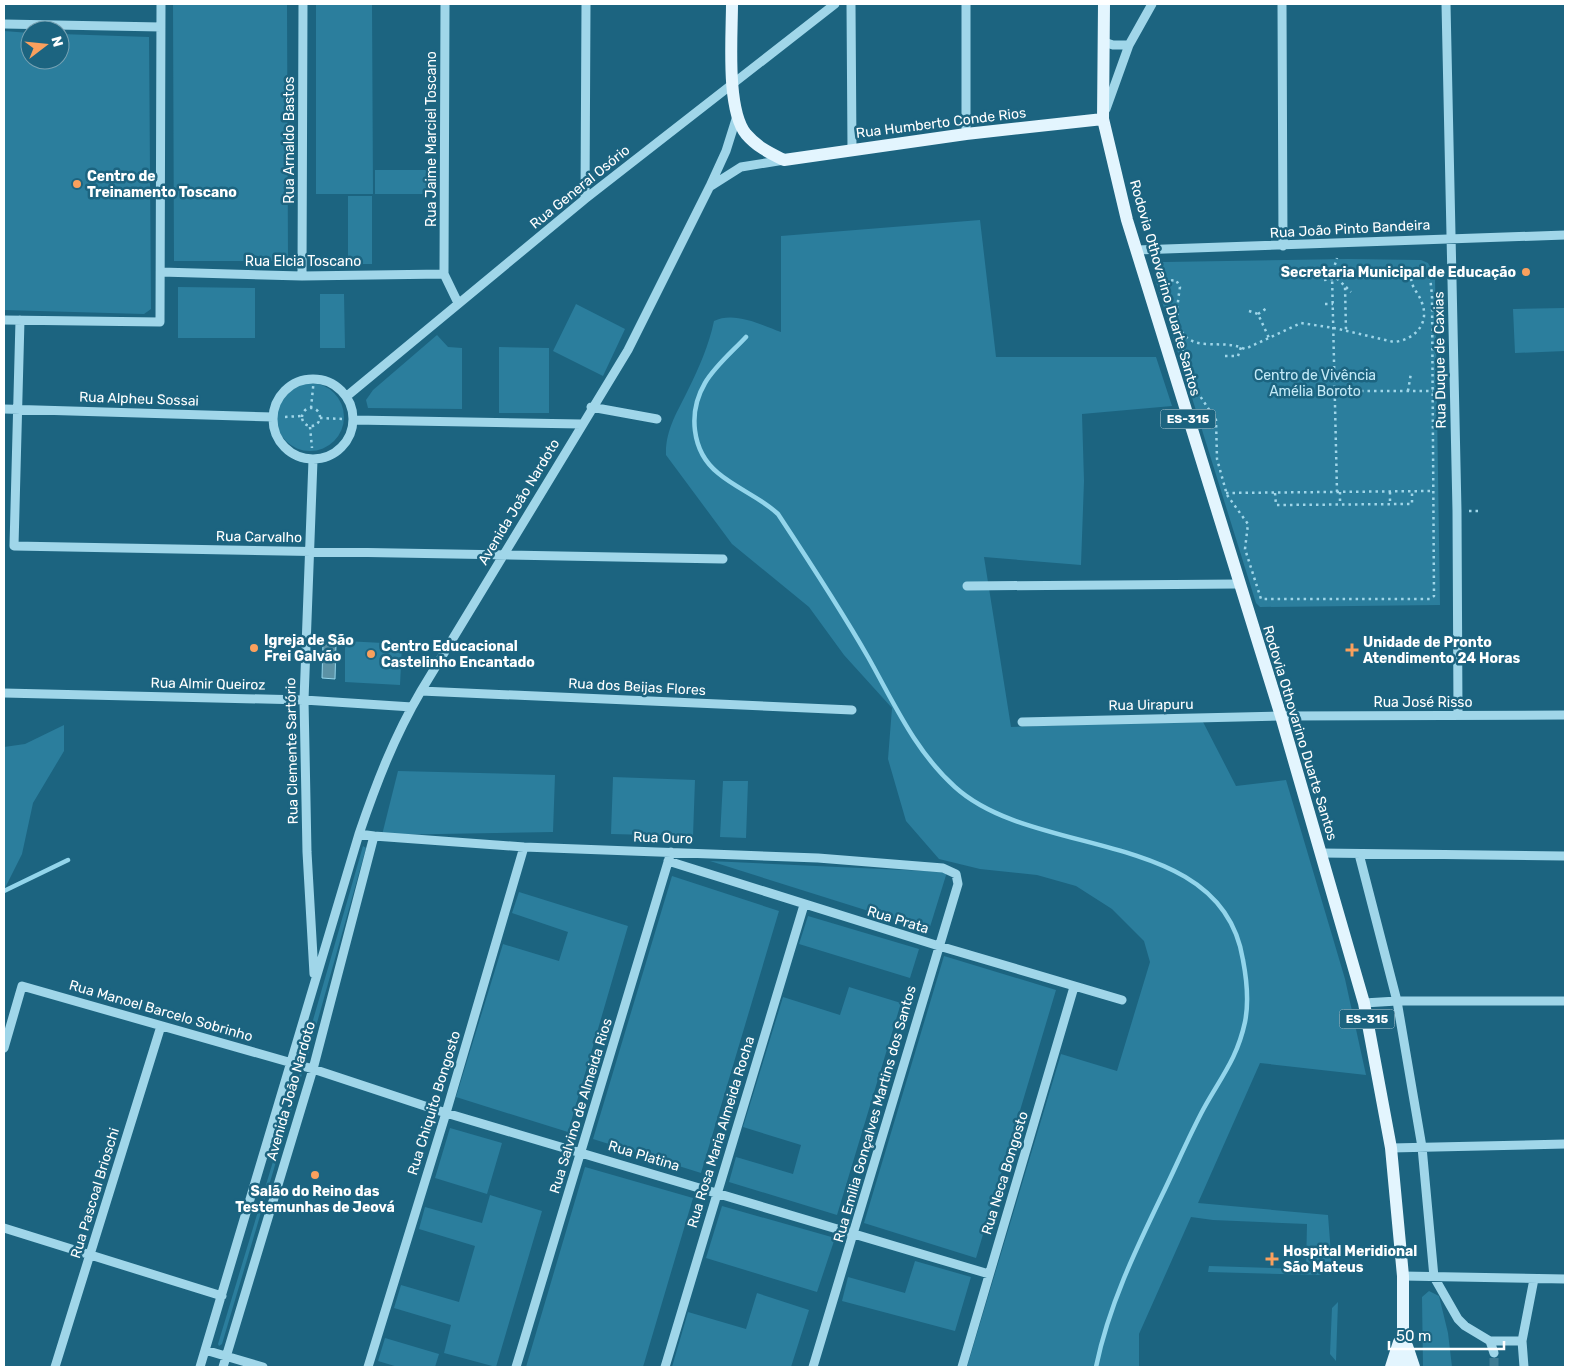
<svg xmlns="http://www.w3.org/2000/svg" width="1569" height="1371" font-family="Rubik,sans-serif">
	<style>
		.green { fill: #2b7e9d }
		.water { fill: #5c92a5; stroke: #93d5eb }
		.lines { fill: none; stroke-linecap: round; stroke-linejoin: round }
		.stream { stroke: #93d5eb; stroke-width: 4.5 }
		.minor-tunnel { stroke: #3e7b93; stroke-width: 9; stroke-dasharray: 9 4.5; stroke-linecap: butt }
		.path { stroke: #a0d6e9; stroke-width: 2.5; stroke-dasharray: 2.5 4; stroke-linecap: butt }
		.minor { stroke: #a0d6e9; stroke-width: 9 }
		.major { stroke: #e3f5fe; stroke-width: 12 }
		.poi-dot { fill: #faa05d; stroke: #1c6480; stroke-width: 2 }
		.labels { text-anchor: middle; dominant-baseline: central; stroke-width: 5; stroke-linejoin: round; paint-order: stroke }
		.shield { fill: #1c6480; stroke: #bbd0d9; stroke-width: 1 }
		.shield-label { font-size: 12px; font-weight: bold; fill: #fff }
		.street-label { font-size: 14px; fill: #fff; stroke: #1c6480 }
		.poi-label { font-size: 14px; font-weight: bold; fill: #fff; stroke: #1c6480; text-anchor: start }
		.park-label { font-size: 14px; fill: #c4eaf7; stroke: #1c6480 }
	</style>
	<rect width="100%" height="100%" fill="#1c6480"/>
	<!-- green -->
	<path class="green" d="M173,4h114l1,257h-114z
		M316,5h56l1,189h-57z
		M4,31l26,2v27h30v-26l89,3 2,272 -7,5 -140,-4z
		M375,170h57v24h-57z
		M348,196h24v68h-24z
		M980,220l16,137h160l16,49 -90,8 2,67 -3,84 -97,-8 27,170 191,-7 34,66 50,-6 59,199 21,96 -106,-12 -62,140 130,12 4,52 -12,8 -112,-3 1,-6 97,3 1,-45 -94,-4 -22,-3 -52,117v33h-172l94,-313 56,17 33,-109 -6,-21 -32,-32 -36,-23 -39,-11 -57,-6 -41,-10 -33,-38 -18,-62 4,-51 -48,-53 -35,-48 -77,-63 -66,-89c-1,-25 12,-44 22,-65 11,-22 21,-45 26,-69 20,-10 48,4 67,11v-96z
		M1348,259l73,1 7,3 7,13 5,329 -180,2 -4,-4 -101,-324v-11l4,-6h6z
		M178,287l77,1v50h-77z
		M320,294h24l1,54h-25z
		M576,304l49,25 -22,47 -50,-25z
		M1565,308v43l-50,2 -2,-44z
		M437,335l11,12 14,1v61l-94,-1 -2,-8 7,-10z
		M499,347l50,1v65h-50z
		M276 417a34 34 0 1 1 68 0a34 34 0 1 1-68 0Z
		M345,641l57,3 -2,41 -55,-3z
		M64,725v26l-31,52 -11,51 -18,36v-143l21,-3z
		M398,771l157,4 -2,57 -171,3z
		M613,777l82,3 -2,56 -82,-2z
		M723,781h25l-2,57 -26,-1z
		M363,846l3,2 -58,207 -3,2 -2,-2z
		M710,861l237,11 -18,58z
		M672,876l107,35 -78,262 -108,-34z
		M519,892l109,34 -60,206 -112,-35 47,-153 56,17 9,-29 -56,-19z
		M808,916l111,33 -9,29 -111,-34z
		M944,956l112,34 -80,268 -112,-35z
		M849,987l52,16 -64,212 -108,-33 7,-25 57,17 8,-29 -58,-18 40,-130 57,18z
		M300,1072l2,2 -80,270 -3,2 -1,-2z
		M450,1128l52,15 -15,51 -52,-16z
		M585,1167l108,31 -50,169h-117z
		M490,1195l52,16 -46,156 -52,-14 7,-28 -57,-17 7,-23 58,17 16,-56 -56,-17 6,-22 57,16z
		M722,1206l113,32 -18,54 -111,-34z
		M915,1261l56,16 -16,54 -113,-30 6,-24 57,16z
		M1429,1291l10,5 9,37 4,34h-29l-1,-70z
		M757,1293l52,17 -18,57h-119l16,-55 58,17z
		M1338,1302l-2,59 -6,-7 2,-46z
		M385,1338l54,16 -4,13h-37l-20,-6z"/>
	<!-- water -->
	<path class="water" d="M323,642l13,1 -1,36 -13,-1z"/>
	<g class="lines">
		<!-- stream -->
		<path class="stream" d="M746,337c-14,15 -31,29 -41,46 -17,29 -14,68 13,90 19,16 42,24 60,41 31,47 62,94 90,143 26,46 47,94 87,130 80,73 267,40 288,173 4,21 6,42 2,62 -8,37 -24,55 -41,86 -14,26 -26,54 -39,81 -28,58 -56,115 -69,178
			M4,891l64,-31"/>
		<!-- minor-tunnel -->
		<path class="minor-tunnel" d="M1494,1367v-14"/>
		<!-- path -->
		<path class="path" d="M1419,271h5l6,6 2,18 2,301 -4,3h-169l-16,-50 3,-25 -21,-29 -10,-36 -1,-39 -22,-33 -30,-102 3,-4 9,-1 4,7c-4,25 -8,56 27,57 15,1 24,-1 38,5l56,-26 33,5 60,14c20,-2 36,-18 28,-39 -3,-10 -11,-15 -11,-26z
			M1332,274l13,12 1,45
			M1324,280l9,-1
			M1346,287l5,5
			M1325,304h8
			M1249,311l9,3 11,24
			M1258,314l9,-6
			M1225,356h13l3,-9
			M1335,391h98
			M1408,391l3,-18
			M302 417a9 9 0 1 1 18 0a9 9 0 1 1-18 0Z
			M311,408l3,-30
			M285,417l16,-1
			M320,418l23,1
			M310,427l2,21
			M1337,492l-5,-218 5,-16
			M1340,492v12
			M1390,492v12
			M1226,493l207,-2
			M1275,493l1,12 132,-1h4v-13
			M1469,511h13"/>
		<!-- minor -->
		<path class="minor" d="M445,4l-1,270 14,29
			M851,4l1,146
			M966,4v130
			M1282,4l1,242
			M1446,4l11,507 1,204
			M4,24l157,3
			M1104,42l9,3h16
			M1106,109l23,-64 23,-41
			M711,186l30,-19 43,-7
			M585,199l1,-195
			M1137,250l428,-15
			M161,272l141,4 142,-2
			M302,276l1,-272
			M4,320l156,2 1,-318
			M20,320l-6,226 709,13
			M273 419a40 40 0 1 1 80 0a40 40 0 1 1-80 0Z
			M347,396l238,-197 250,-195
			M591,407l66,12
			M4,409l269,8
			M354,420l227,4
			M313,460l-9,240 3,152 7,122
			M967,586l271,-2
			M421,691l431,19
			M4,693l300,7 108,7
			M1022,722l259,-6 284,-1
			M374,836l150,11 294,11 125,10 13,6 2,10 -145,483
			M1321,853l244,3
			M1359,854l38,147 25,146 12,130 24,42 7,7 25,15 4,12
			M668,861l271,85 183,54
			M1364,1003l33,-2h168
			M4,1048l18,-62 291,83 133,44 543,161
			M1391,1148l174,-4
			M4,1228l218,68
			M1403,1276l162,3
			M1490,1341h32l2,26
			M1522,1341l12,-62
			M205,1350l58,17
			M55,1367l106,-341
			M200,1367l159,-533c17,-50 35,-97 62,-143l207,-341 82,-164 16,-35 11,-35
			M223,1367l90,-298 61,-233 -15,-2
			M368,1367l78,-254 78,-266
			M516,1367l155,-515
			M665,1367l139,-462
			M962,1367l112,-380"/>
		<!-- major -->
		<path class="major" d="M732,4c0,32 -6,105 14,130 11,13 24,19 38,26l182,-26 137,-15
			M1104,4l-1,115 24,101 154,496 83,287 27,145 12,128v91
			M1407,1346l7,21
			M1391,1367l8,-25"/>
	</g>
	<!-- markers -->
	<g class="poi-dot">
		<circle cx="77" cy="184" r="5"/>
		<circle cx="1526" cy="272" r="5"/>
		<circle cx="254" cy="648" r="5"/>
		<path d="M1349.5 642.5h5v5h5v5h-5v5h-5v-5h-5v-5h5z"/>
		<circle cx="371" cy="654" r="5"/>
		<circle cx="315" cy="1175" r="5"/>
		<path d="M1269.5 1251.5h5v5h5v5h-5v5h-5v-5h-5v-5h5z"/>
	</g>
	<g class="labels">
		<!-- shield labels -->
		<g class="shield">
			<rect x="1160.5" y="409.5" width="55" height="19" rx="4"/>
			<rect x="1339.5" y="1009.5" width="55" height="19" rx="4"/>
		</g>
		<g class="shield-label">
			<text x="1188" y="419">ES-315</text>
			<text x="1367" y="1019">ES-315</text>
		</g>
		<!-- street labels -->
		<g class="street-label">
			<text transform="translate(941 123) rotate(-7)">Rua Humberto Conde Rios</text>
			<text transform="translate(431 139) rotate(-90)">Rua Jaime Marciel Toscano</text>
			<text transform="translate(289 140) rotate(-90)">Rua Arnaldo Bastos</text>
			<text transform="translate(580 187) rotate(-39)">Rua General Osório</text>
			<text transform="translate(1350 229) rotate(-3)">Rua João Pinto Bandeira</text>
			<text x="303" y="261">Rua Elcia Toscano</text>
			<text transform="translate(1165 288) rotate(74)">Rodovia Othovarino Duarte Santos</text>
			<text transform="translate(1440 360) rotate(-91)">Rua Duque de Caxias</text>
			<text transform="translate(139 399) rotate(2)">Rua Alpheu Sossai</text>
			<text transform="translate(519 502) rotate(-59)">Avenida João Nardoto</text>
			<text transform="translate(259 537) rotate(1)">Rua Carvalho</text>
			<text transform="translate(208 684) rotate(1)">Rua Almir Queiroz</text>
			<text transform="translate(637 687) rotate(3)">Rua dos Beijas Flores</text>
			<text x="1423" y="702">Rua José Risso</text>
			<text transform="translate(1151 705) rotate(-1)">Rua Uirapuru</text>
			<text transform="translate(1300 733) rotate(73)">Rodovia Othovarino Duarte Santos</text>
			<text transform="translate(292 751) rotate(-91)">Rua Clemente Sartório</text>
			<text transform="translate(663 838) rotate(2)">Rua Ouro</text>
			<text transform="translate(898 920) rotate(17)">Rua Prata</text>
			<text transform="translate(161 1011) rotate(16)">Rua Manoel Barcelo Sobrinho</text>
			<text transform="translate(291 1091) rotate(-74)">Avenida João Nardoto</text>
			<text transform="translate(434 1103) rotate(-73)">Rua Chiquito Bongosto</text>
			<text transform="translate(581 1106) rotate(-73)">Rua Salvino de Almeida Rios</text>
			<text transform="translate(875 1114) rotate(-74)">Rua Emilia Gonçalves Martins dos Santos</text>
			<text transform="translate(721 1132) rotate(-73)">Rua Rosa Maria Almeida Rocha</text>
			<text transform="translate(644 1156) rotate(17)">Rua Platina</text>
			<text transform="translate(1005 1173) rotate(-73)">Rua Neca Bongosto</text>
			<text transform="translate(95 1193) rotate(-73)">Rua Pascoal Brioschi</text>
		</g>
		<!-- poi labels -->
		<g class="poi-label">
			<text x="87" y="176">Centro de<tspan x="87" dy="16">Treinamento Toscano</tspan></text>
			<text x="1516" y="272" text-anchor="end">Secretaria Municipal de Educação</text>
			<text x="264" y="640">Igreja de São<tspan x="264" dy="16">Frei Galvão</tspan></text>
			<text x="1363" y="642">Unidade de Pronto<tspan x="1363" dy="16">Atendimento 24 Horas</tspan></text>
			<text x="381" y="646">Centro Educacional<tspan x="381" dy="16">Castelinho Encantado</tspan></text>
			<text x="315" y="1191" text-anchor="middle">Salão do Reino das<tspan x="315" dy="16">Testemunhas de Jeová</tspan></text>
			<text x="1283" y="1251">Hospital Meridional<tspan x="1283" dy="16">São Mateus</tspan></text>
		</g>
		<!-- park labels -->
		<g class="park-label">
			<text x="1315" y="375">Centro de Vivência<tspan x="1315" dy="16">Amélia Boroto</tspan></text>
		</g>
	</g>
	<!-- border -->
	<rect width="1569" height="1371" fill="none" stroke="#ffffff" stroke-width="10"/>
	<!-- north arrow -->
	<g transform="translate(45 45) rotate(74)"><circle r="24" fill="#1c6480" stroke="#77a2b3"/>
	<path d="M0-4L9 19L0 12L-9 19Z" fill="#faa05d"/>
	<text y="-8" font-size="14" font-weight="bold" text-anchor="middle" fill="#ffffff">N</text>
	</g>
	<!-- scale -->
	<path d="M1389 1341v8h115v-8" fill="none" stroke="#ffffff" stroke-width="2.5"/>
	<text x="1396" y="1341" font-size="15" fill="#ffffff" stroke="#1c6480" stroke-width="4" paint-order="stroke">50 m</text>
</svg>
